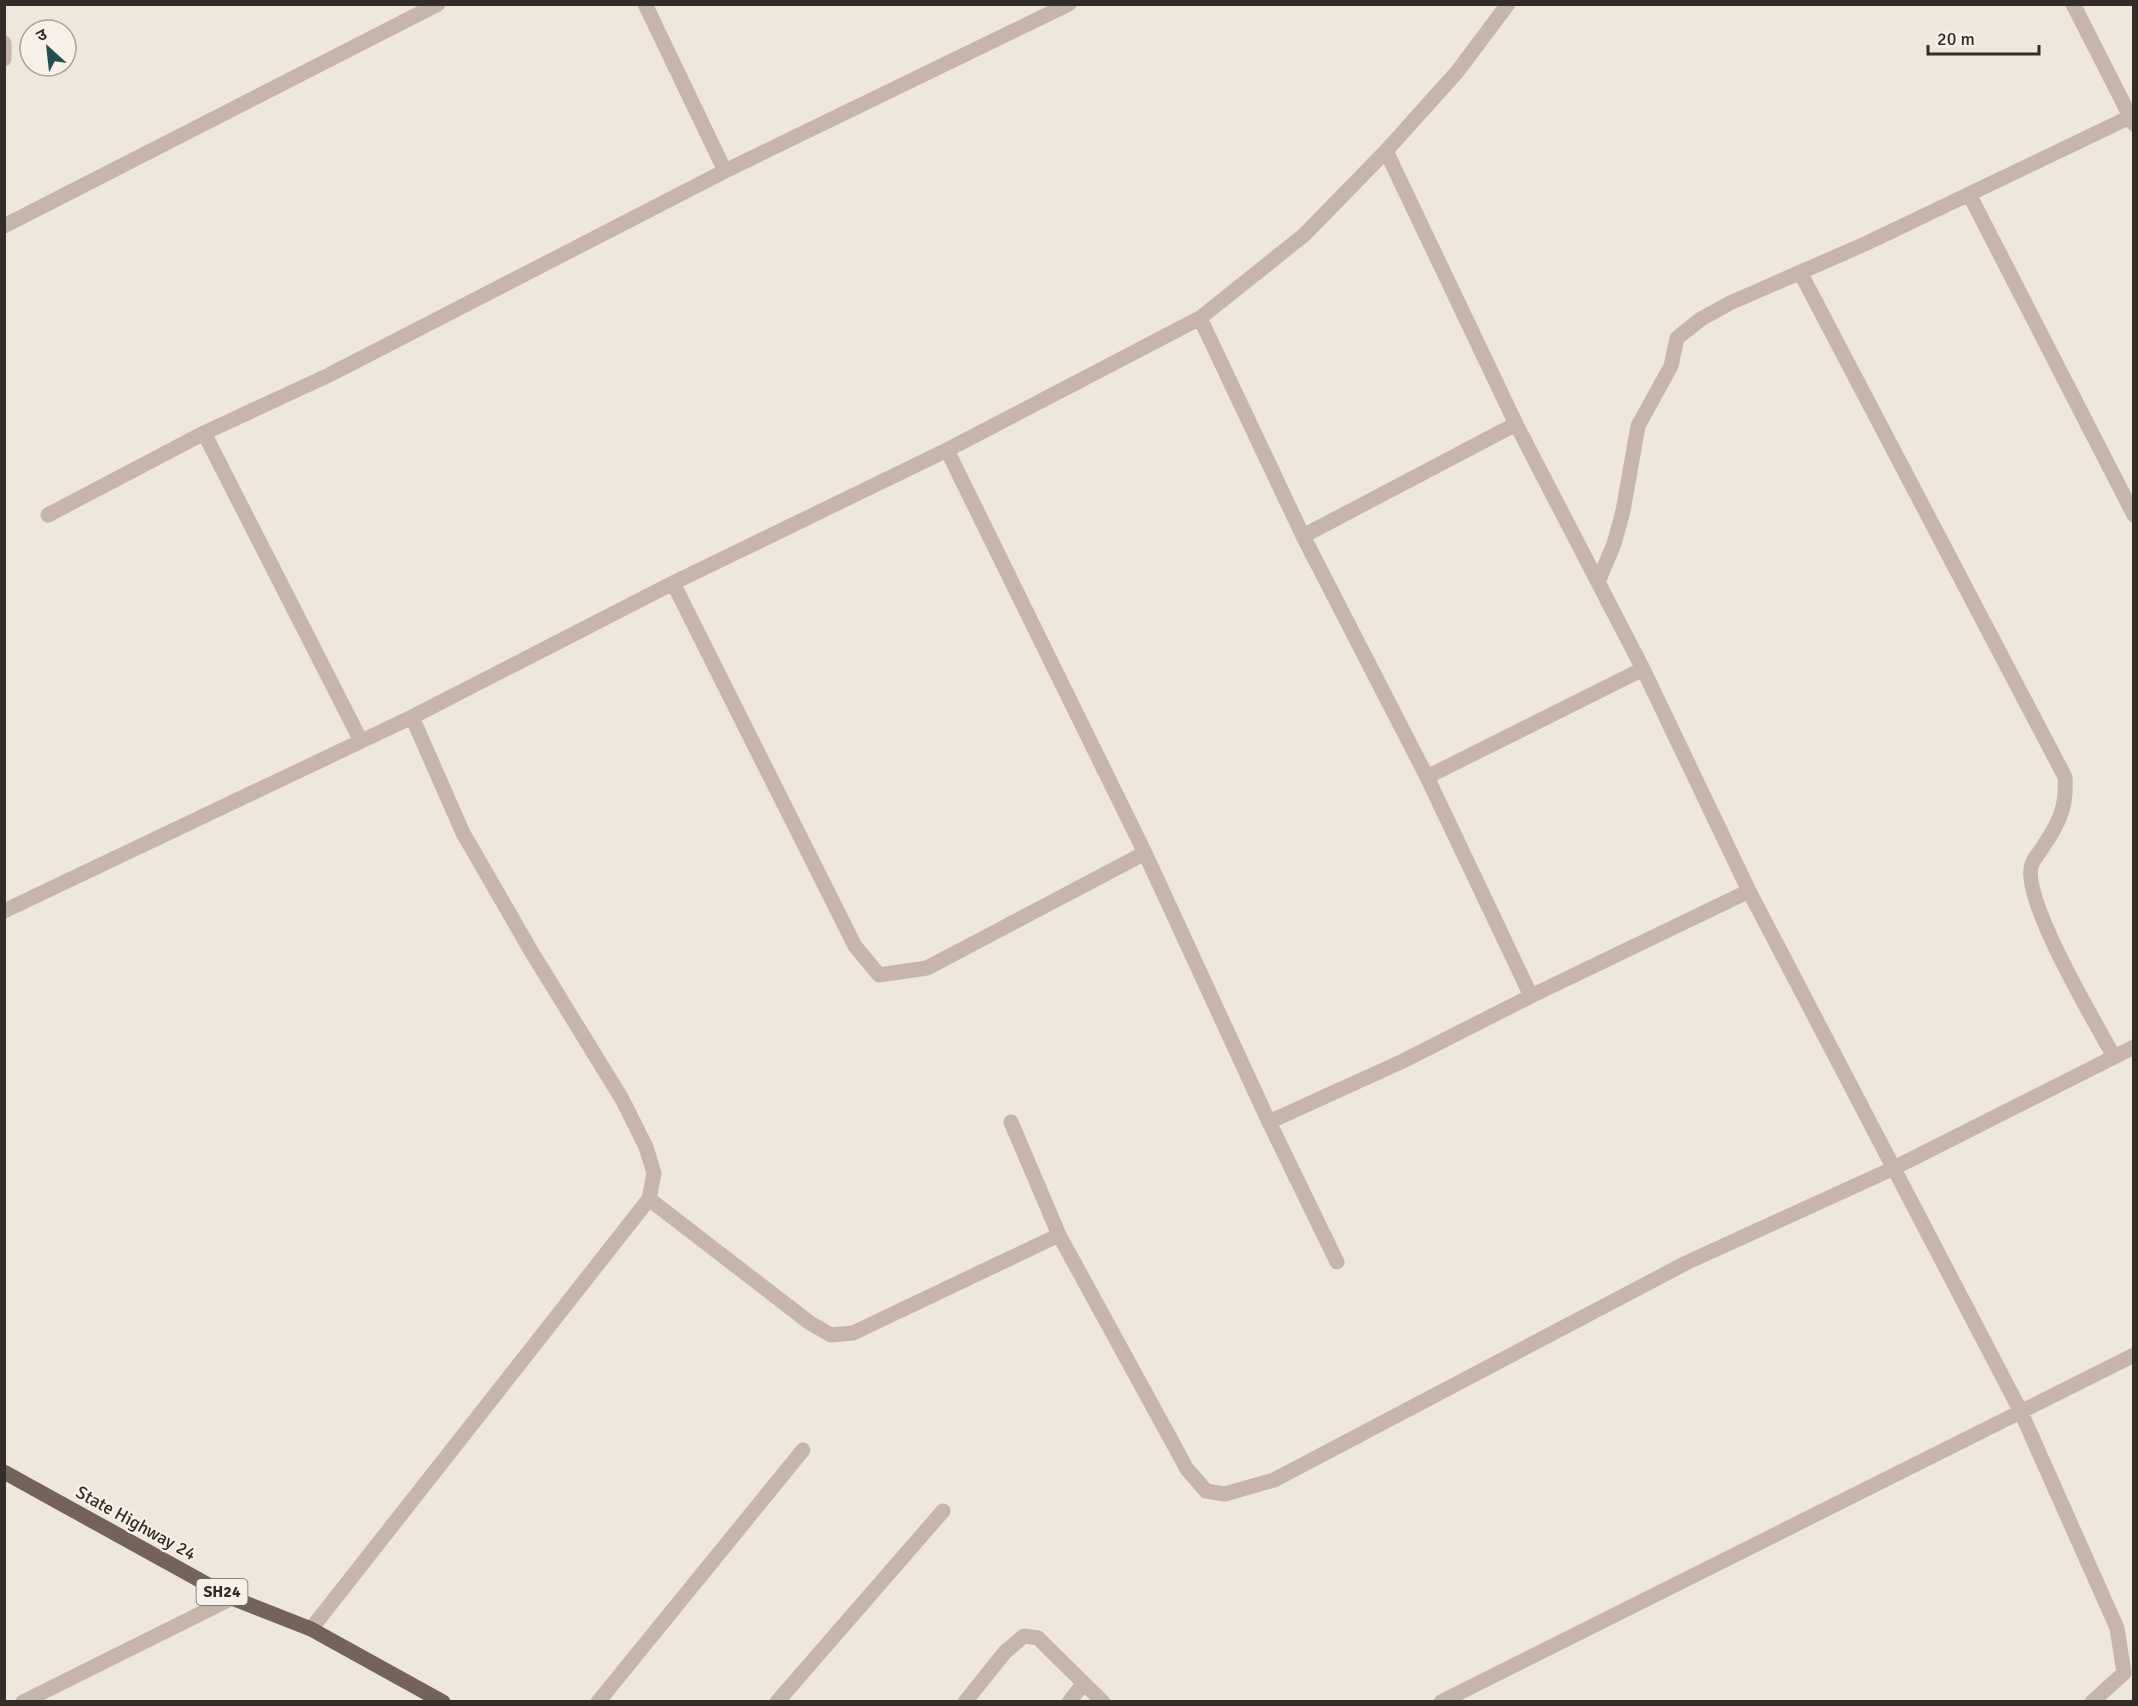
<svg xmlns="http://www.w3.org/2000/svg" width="2138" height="1706" font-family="Signika,'Noto Sans Devanagari',sans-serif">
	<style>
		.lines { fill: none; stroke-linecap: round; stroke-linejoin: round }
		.minor { stroke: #c6b6a9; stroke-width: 15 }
		.major { stroke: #74635b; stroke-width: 15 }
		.labels { text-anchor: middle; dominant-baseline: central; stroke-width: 4.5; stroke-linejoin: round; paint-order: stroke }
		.shield { fill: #f7f0e8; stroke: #6e6762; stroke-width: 1.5 }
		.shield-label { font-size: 16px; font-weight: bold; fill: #342c28 }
		.street-label { font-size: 18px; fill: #342c28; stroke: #f7f0e8 }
	</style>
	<rect width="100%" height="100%" fill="#efe6dc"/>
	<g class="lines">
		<!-- minor -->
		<path class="minor" d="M2073,4l61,120
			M4,43v16
			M1386,151l130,273 127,245 106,222 271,519 97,218 7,45 -32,29
			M725,171l344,-167
			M1969,194l165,321
			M4,226l434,-222
			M1800,272l265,505c2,28 -5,45 -21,68 -3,6 -10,13 -12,19 -13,32 64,159 82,193
			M1200,318l103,218 124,241 104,219 -128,65 -134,61
			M204,433l157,308
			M48,515l156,-82 125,-58 396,-204 -80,-167
			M1303,536l213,-112
			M1598,582l16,-38 9,-33 15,-85 33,-60 6,-28 24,-19 29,-16 137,-60 263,-126
			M673,583l182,363 24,29 48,-7 218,-115 -198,-403
			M1427,777l216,-108
			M1145,853l124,269 68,140
			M4,911l408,-194 261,-134 274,-133 253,-132 104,-83 82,-84 71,-79 51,-68
			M1531,996l218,-105
			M1011,1122l48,113
			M649,1199l161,124 21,12 22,-2 206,-98 128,234 19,22 19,3 49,-14 412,-217 206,-94 242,-122
			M311,1629l338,-430 5,-26 -8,-26 -24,-48 -91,-148 -68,-118 -51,-116
			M23,1702l209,-104
			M598,1702l205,-252
			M777,1702l166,-191
			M965,1702l40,-50 19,-16 14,2 65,64
			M1069,1702l14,-18
			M1441,1702l693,-347"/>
		<!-- major -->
		<path class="major" d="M4,1472l228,126 79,31 132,73"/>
	</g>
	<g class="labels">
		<!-- shield labels -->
		<rect class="shield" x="196.5" y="1579" width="51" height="26" rx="4.5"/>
		<g class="shield-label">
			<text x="222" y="1592">SH24</text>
		</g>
		<!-- street labels -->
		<g class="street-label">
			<text transform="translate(136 1523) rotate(29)">State Highway 24</text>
		</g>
	</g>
	<!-- border -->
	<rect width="2138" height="1706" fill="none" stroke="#342c28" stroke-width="12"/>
	<!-- north arrow -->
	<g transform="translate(48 48) rotate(333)"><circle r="28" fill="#f7f0e8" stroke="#a9a29b" stroke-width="1.5"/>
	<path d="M0-4.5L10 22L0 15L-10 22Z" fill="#224f51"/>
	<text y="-9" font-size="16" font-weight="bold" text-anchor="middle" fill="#342c28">उ</text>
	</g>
	<!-- scale -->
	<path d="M1928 45v9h111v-9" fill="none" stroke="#342c28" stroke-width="3"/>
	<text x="1937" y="45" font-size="18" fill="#342c28" stroke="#f7f0e8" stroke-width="4.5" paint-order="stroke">20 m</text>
</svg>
